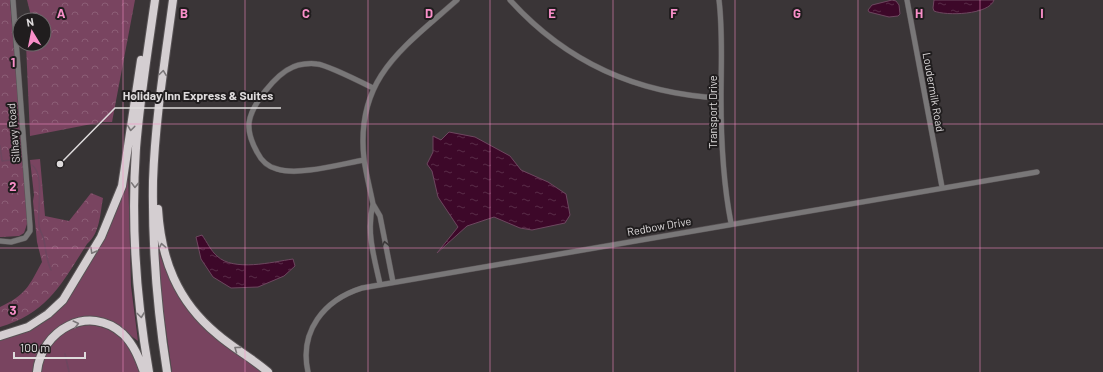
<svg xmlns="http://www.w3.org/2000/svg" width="1103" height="372" font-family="Barlow,sans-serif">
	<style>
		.grass { fill: #794460 }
		.forest { fill: url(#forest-crowns) }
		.water { fill: url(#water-ripples); stroke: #6d475f }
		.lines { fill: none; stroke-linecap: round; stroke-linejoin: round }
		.stream { stroke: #6d475f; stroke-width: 1.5 }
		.minor-casing { stroke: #585355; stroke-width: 6 }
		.highway-casing { stroke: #585355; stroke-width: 10 }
		.minor { stroke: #797778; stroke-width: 5 }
		.highway { stroke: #d4ced1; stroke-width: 8 }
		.oneway { stroke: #7a7678 }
		.oneway2 { stroke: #3b3839 }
		.grid { fill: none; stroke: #f98fc9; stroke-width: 1; stroke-opacity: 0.55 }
		.labels { text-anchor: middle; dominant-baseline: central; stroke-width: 4; stroke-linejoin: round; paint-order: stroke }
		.street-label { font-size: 11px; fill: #dedbdc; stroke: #201d1e }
		.grid-label { font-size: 13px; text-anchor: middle; font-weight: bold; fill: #f98fc9; stroke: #201d1e; stroke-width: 4; stroke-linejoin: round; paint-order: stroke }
		.leader { fill: none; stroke: #dedbdc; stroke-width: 1.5 }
		.callout-dot { fill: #dedbdc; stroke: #201d1e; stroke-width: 1.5 }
		.callout-label { font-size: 12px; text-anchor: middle; font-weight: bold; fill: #dedbdc; stroke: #201d1e; stroke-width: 4; stroke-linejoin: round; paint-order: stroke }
	</style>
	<defs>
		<pattern id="forest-crowns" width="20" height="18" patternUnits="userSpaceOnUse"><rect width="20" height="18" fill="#794460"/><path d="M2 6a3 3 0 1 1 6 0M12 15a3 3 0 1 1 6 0" fill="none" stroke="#8c5e76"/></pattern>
		<pattern id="water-ripples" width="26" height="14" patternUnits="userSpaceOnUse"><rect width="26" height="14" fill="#3d0829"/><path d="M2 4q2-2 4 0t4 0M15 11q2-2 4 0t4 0" fill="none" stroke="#592b47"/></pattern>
	</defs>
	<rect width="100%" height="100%" fill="#3a3537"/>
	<!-- grass -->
	<path class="grass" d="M128,168l3,118 7,55 -15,-11 -21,-10 -44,8 -10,9 -8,11 -4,11 -2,13h-34v-33c16,-2 35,-9 47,-20 9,-9 16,-22 23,-32 30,-42 47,-68 58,-119z
		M158,250c5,11 8,23 14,34 19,40 56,63 90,88h-90l-11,-77z
		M89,325c28,2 45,21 51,47h-100c3,-27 23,-45 49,-47z"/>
	<!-- forest -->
	<path class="forest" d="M0,0h10l18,221 -4,12 -5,3 -17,1h-2z
		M27,0h108l-23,122h-10l-72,14 -4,-92h18v-24h-12z
		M40,159l5,57 24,5 22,-28 12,5c-3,16 -3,35 -16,46 -25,39 -39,69 -87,83v-20c26,-12 29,-21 42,-45l-5,-20 -4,-41 1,-6 -4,-35z"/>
	<!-- water -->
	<path class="water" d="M892,0l4,1 3,4 1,9 -2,2 -9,1 -20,-5 -1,-2 4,-5z
		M934,0h60c-5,15 -48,16 -60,11l-1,-3z
		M449,132l26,5 35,19 11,14 27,12 18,12 4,21 -5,8 -33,7 -12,-2 -26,-11 -27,9 -30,27 21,-26 -20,-30 -6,-26 -5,-7 6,-12v-16l8,4z
		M202,235c5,7 9,16 15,21 17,16 55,6 76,3l2,7 -11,10 -26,11 -27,1 -18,-11 -12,-18 -5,-22z"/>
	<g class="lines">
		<!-- stream -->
		<path class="stream" d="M0,146l2,15 10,-1 9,2
			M32,165c13,9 5,46 7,60 0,5 4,10 5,15 2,11 2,19 7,30
			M65,354l4,18"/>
		<!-- minor casing -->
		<g class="minor-casing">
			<path id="minor" d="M510,0c57,63 127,94 211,98
				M719,0c4,33 2,65 2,98 0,42 2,84 10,125
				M907,0l35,187
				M364,160c-23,4 -65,16 -87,9 -9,-2 -16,-9 -20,-17 -5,-9 -9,-18 -8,-29 2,-18 27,-49 44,-56 6,-3 17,-4 24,-3 10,1 44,18 56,24
				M373,204c-3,-15 -7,-30 -9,-45 -9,-81 39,-111 93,-159
				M0,241l11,1 14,-4 5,-7v-5l-17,-226
				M380,284c-6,-27 -14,-53 -7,-80l7,12 13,66
				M308,372c-9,-41 16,-72 54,-84l675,-116"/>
		</g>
		<!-- highway casing -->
		<g class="highway-casing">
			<path id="highway" d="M158,209c3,50 19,92 59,125 16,14 35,24 51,38
				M0,336l28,-9 20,-13 15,-14 38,-63 21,-51 19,-126
				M37,372c4,-42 52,-69 86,-38 11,11 16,24 21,38
				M149,372c-13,-74 -18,-150 -13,-224 4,-50 12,-99 19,-148
				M167,372c-10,-63 -15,-126 -14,-191 2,-61 12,-121 20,-181"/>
		</g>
		<!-- minor -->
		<use href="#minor" class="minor"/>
		<!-- highway -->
		<use href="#highway" class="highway"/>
	</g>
	<!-- one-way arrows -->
	<defs><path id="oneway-chevron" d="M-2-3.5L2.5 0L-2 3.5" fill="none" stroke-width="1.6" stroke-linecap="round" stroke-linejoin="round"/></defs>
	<g class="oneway">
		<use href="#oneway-chevron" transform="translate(163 73) rotate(-82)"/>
		<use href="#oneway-chevron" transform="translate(131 128) rotate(97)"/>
		<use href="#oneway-chevron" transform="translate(135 185) rotate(92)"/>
		<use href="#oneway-chevron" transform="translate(162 246) rotate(-101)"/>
		<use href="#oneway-chevron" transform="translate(93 251) rotate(120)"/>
		<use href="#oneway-chevron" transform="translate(141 315) rotate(83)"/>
		<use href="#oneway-chevron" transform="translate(76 324) rotate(-14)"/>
		<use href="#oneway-chevron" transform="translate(237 349) rotate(-144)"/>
	</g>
	<use class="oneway2" href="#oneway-chevron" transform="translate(385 244) rotate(-102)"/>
	<!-- grid -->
	<path class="grid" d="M123,0v372M245,0v372M368,0v372M490,0v372M613,0v372M735,0v372M858,0v372M980,0v372M0,124h1103M0,248h1103"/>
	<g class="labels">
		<!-- street labels -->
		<g class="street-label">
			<text transform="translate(934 92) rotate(80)">Loudermilk Road</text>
			<text transform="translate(712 112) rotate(-90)">Transport Drive</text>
			<text transform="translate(13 133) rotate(-95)">Silhavy Road</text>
			<text transform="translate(659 226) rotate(-10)">Redbow Drive</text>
		</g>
	</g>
	<g class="grid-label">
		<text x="61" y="18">A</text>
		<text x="184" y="18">B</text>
		<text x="306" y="18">C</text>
		<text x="429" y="18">D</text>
		<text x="552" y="18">E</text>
		<text x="674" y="18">F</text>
		<text x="797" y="18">G</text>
		<text x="919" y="18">H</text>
		<text x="1042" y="18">I</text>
		<text x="13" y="67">1</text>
		<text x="13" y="191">2</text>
		<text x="13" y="315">3</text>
	</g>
	<!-- callouts -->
	<path class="leader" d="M60 164L115 108H281"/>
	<circle class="callout-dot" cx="60" cy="164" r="4"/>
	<g class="callout-label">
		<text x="198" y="100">Holiday Inn Express &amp; Suites</text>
	</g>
	<!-- north arrow -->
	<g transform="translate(32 32) rotate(350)"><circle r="19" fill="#201d1e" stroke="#6c696a"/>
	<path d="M0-3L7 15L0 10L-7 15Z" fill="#f98fc9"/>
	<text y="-6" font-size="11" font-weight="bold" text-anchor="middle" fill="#dedbdc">N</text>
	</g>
	<!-- scale -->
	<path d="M14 352v6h71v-6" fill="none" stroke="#dedbdc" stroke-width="2"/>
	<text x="20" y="352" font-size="12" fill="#dedbdc" stroke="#201d1e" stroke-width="3" paint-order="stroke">100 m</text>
</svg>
